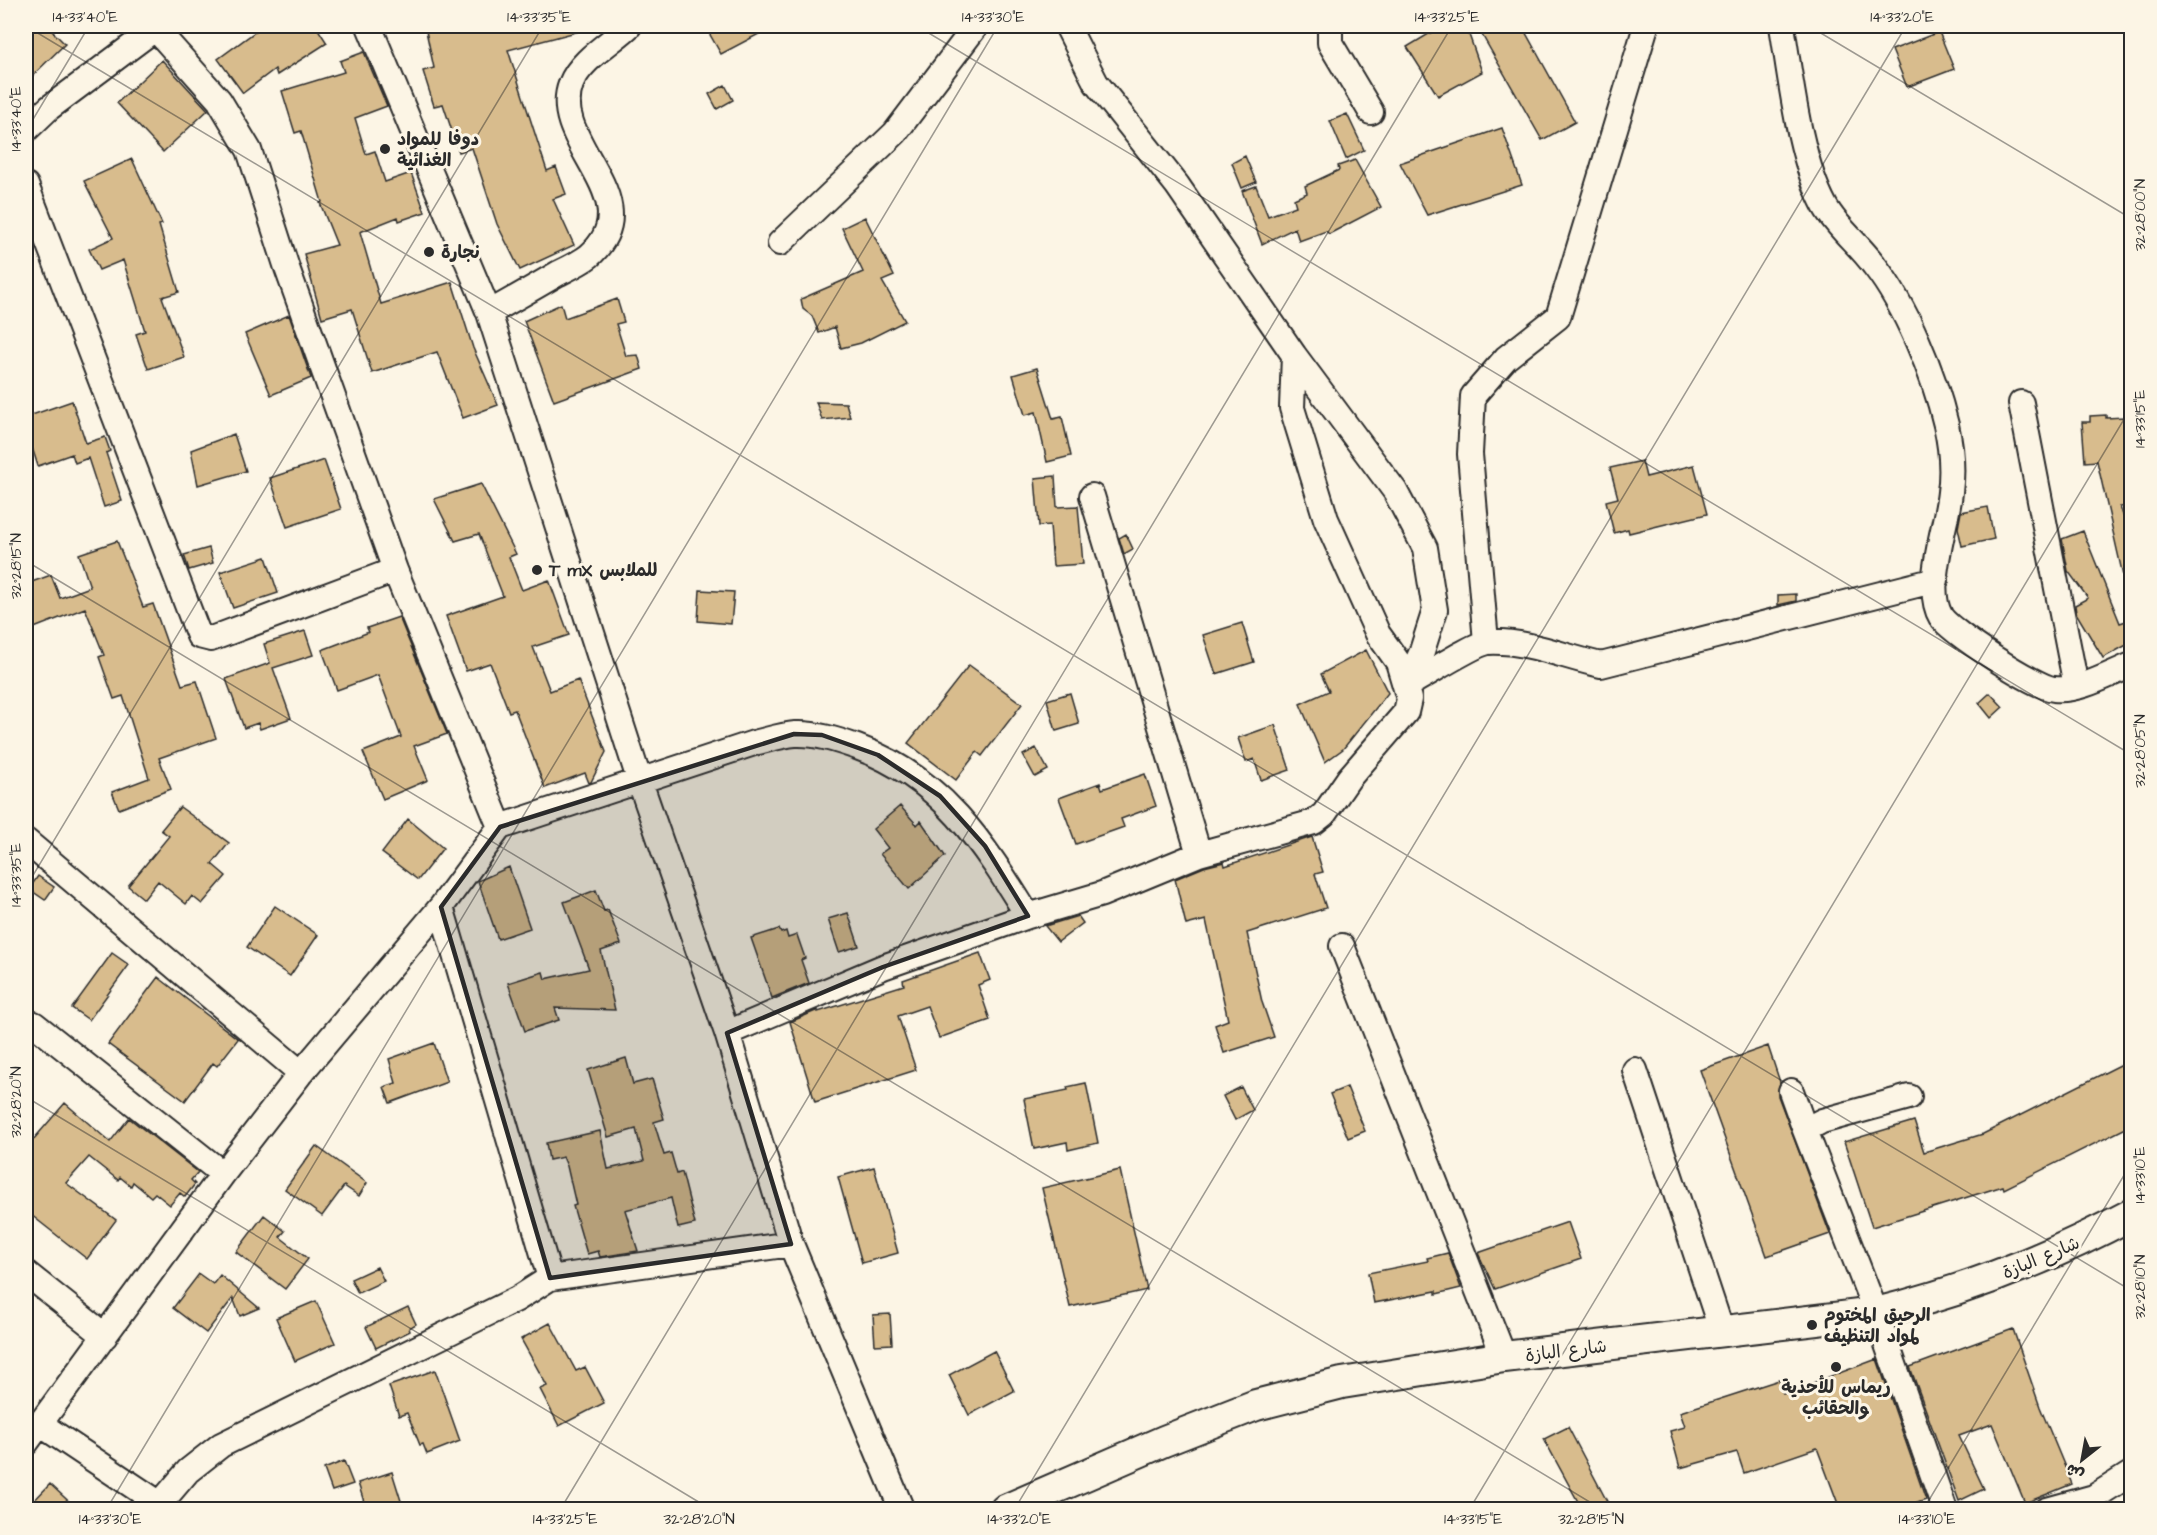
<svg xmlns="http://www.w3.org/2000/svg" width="2157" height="1535" font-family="'Architects Daughter','Playpen Sans Arabic',sans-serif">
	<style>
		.building { fill: #d8bc8d; stroke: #2b2b2b; stroke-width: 1.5 }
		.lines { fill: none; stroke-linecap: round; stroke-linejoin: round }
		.minor-casing { stroke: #2b2b2b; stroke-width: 28 }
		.major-casing { stroke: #2b2b2b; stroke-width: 34 }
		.minor { stroke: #fcf5e5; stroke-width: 24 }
		.major { stroke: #fcf5e5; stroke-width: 30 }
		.marked { fill: #2b2b2b; fill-opacity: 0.2; stroke: #2b2b2b; stroke-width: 4.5; stroke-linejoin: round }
		.ticks { fill: none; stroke: #2b2b2b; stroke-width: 1.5; stroke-opacity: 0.45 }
		.poi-dot { fill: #2b2b2b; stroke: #fcf5e5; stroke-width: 2 }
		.labels { text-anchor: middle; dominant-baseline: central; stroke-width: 6; stroke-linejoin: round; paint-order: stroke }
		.poi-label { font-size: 18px; font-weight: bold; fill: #2b2b2b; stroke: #fcf5e5; text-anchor: start }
		.street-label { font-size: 18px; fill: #2b2b2b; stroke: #fcf5e5 }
		.neatline { fill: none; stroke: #2b2b2b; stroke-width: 2 }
		.ticks-label { font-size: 15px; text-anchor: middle; fill: #2b2b2b }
	</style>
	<rect width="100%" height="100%" fill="#fcf5e5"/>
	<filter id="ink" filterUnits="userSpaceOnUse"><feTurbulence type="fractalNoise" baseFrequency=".0167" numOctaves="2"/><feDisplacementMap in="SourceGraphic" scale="12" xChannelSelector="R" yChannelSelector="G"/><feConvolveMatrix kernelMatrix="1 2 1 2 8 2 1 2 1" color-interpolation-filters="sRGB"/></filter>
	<g filter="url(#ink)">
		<!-- building -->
		<path class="building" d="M26,26h21l18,18 -39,38z
			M263,26h53l11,17 -50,32 -2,-6 -32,24 -25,-34z
			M452,26h127l1,5 -72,19 39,121 9,-4 10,27 -13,5 21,46 -54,25 -23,-46 -25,-76 -13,4 -16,-48 -9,2 -11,-35 11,-3 -8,-37z
			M705,26h69l-53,28z
			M1442,26h24l16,46 -44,24 -31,-49z
			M1477,26h45l53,96 -33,18z
			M1939,32l15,37 -47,18 -15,-37z
			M364,52l23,54 -32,12 11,36 9,-3 10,31 26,-9 14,39 -26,9 -1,-4 -38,15 21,72 71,-22 21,66 25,57 -35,13 -26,-66 -65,21 -20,-64 -30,9 -18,-64 33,-9 -17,-42 2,-1 -21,-71 -6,2 -13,-42 62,-19 -4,-11z
			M162,60l46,50 -45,42 -46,-49z
			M725,85l8,15 -16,9 -8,-15z
			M1347,114l17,36 -18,9 -16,-38z
			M1502,128l20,57 -95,30 -27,-52z
			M1245,156l11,26 -14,6 -10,-25z
			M132,159l30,65 -3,1 20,67 -17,5 22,60 -36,12 -12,-35 9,-3 -22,-71 -24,10 -10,-21 24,-11 -29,-57z
			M1355,160l26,47 -52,27 -3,-3 -27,10 -4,-13 -33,16 -20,-53 14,-5 12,30 28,-10 -2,-7 13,-6 -2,-7 34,-16 -1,-4z
			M865,217l29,59 -12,5 23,40 -44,22 -20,5 -6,-21 -16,6 -7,-17 -9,-7 -2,-10 62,-27 -21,-44z
			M617,299l7,23 -8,2 10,32 12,-1 4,14 -88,32 -30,-80 37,-17 4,14z
			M289,315l22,63 -40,17 -26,-61z
			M1037,368l16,51 9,-2 9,39 -24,6 -11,-50 -11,3 -12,-40z
			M72,401l14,42 19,-6 5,14 -4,2 16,48 -18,6 -16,-49 -13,5 -3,-9 -34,12 -12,-37v-12z
			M816,402l30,1 4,14 -28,3z
			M2106,415v3l19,-1 4,50 3,-1v39l-12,2 12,32v45l-7,1 -28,-124 -12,1 -3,-40h8v-6z
			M234,434l12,37 -48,14 -7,-35z
			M324,460l17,49 -54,18 -17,-49z
			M1642,461l4,16 48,-12 13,49 -78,19 -1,-4 -14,4 -8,-32 12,-3 -8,-30z
			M1055,476l2,31 21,-1 5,58 -30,2 -3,-41 -11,1 -4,-48z
			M481,484l35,70 -7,3 13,33 27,-10 20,55 -36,12 17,44 28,-11 28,72 -15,30 -2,1 -4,-10 -40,15 -30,-78 -6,2 -19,-49 -24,8 -20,-55 57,-20 -24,-62 -24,7 -21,-42z
			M1988,507l6,32 -32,7 -4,-18 3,-16z
			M2083,531l37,92 12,-4v23l-29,16 -27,-45 -1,-8 13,-7 -20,-27 -6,-32z
			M1126,534l7,15 -9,5 -5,-16z
			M117,541l26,66 10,-3 29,81 15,-4 19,57 -57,20 12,31 -52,20 -7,-17 37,-14 -26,-82 -9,3 -15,-42 5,-2 -19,-47 -56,22 -3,-8v-38l25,-9 9,23 30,-11 -11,-33z
			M209,548l4,15 -24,7 -5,-15z
			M266,557l12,36 -45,15 -13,-36z
			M700,590l34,2 -3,32 -33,-3z
			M1796,594v7l-18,4v-10z
			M399,617l48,117 -33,12 14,34 -45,19 -20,-47 38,-15 -23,-62 -41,15 -15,-40 47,-18 -2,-4z
			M1242,623l12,39 -38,12 -13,-39z
			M305,631l8,24 -40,13 18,50 -31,11 -2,-6 -14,5 -18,-49 44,-16 -6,-19z
			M1366,650l22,43 -45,56 -18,13 -25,-58 29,-13 -8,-17z
			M969,665l53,39 -40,52 -5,-4 -21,28 -48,-37z
			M1070,693l9,31 -23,7 -9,-31z
			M1990,693l13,14 -12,11 -12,-15z
			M1275,725l15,45 -29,10 -7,-21 -8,3 -8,-24z
			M1036,748l12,22 -13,7 -12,-22z
			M1145,774l11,32 -35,13 3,8 -48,17 -17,-46 41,-15 2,6z
			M900,806l17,19 4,-4 24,35 -36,33 -29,-35 8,-6 -15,-19z
			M180,807l49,36 -17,21 14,12 -24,28 -10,-8 -6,8 -28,-23 -14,18 -16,-13 41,-50 -8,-6z
			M408,819l35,29 -25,32 -36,-27z
			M1312,837l11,35 -8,2 11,34 -79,25 15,69 12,35 -50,16 -9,-28 13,-5 -22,-100 -20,5 -11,-46 29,-12 20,-5 1,4z
			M509,867l21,61 -32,11 -20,-58z
			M38,876l16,11 -9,13 -16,-11z
			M596,890l8,21 4,-1 13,34 -20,7 14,59 -60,-2 4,12 -34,11 -17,-48 35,-11 2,7 44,-10 -25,-67z
			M275,906l43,29 -28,41 -43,-29z
			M848,913l11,33 -20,6 -11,-33z
			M1078,916l5,7 -25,19 -13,-16z
			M779,929l2,4 5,-2 2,7 9,-3 8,23 -4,2 8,23 -37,15 -21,-60z
			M112,953l17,12 -40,55 -17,-12z
			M980,953l10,27 -12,5 12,35 -51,18 -12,-32 -29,10 18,54 -101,32 -25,-80 28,-12v2l86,-27 -1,-5z
			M158,977l80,62 -21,27 -4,-3 -28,38 -77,-57z
			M434,1043l13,39 -57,21 -6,-16 12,-4 -7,-24z
			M1768,1046l12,36 -2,14 52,138 -63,22 -67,-186z
			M626,1058l7,26 19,-5 12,40 -10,3 10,33 7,-2 6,21 5,-2 13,52 -17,4 -7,-30 -46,12 13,41 -38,6 -2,-6 -11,3 -14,-48 3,-1 -9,-39 -4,-9 -14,3 -3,-17 54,-12 8,38 36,-8 -8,-32 -28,8 -20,-67z
			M2132,1059v66l-128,64 -1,-3 -131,41 -28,-85 70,-21 10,31 59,-18z
			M1086,1083l12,60 -30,7 -1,-8 -33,7 -10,-50 44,-9 -1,-3z
			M1241,1087l12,23 -18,10 -12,-24z
			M1347,1087l18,44 -17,7 -18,-44z
			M65,1103l45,39 19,-24 69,54 -7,8 4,4 -10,13 -5,-4 -10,12 -15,-12 -4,4 -18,-15 -2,4 -11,-9 -2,3 -29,-23 -23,26 50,37 -29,39 -61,-48v-63z
			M316,1146l51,37 -8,13 -15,-10 -22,30 -37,-27z
			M874,1167l24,86 -36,10 -24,-86z
			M1120,1170l27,120 -77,17 -28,-119z
			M264,1215l21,16 -5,6 28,22 -23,30 -49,-37z
			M1568,1222l13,37 -86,30 -17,-36z
			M1448,1253l13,35 -25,6v-3l-62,12 -6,-30 60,-12 -1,-3z
			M377,1267l7,14 -26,12 -7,-14z
			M199,1274l14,10 7,-9 39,33 -19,8 -7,-18 -27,35 -33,-25z
			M316,1301l19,42 -40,18 -19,-43z
			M408,1307l8,17 -7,4 1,3 -34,17 -10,-21z
			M890,1314l2,30 -17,1 -2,-30z
			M550,1323l26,48 9,-4 19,36 -45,23 -19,-37 7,-3 -26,-47z
			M2013,1329l27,78 32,77 -47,19 -33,-79 -33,12 25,53 -25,12 -49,-134z
			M994,1351l20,40 -45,24 -20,-40z
			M1877,1359l49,141 -26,9h-60l-23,-61 -73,25 -7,-21 -57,16 -10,-37 15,-4 -5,-15 99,-32 4,14z
			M435,1370l25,71 -33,13 -4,-10 -3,1 -13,-32 -8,3 -10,-30z
			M1568,1427l43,82h-29l-38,-70z
			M344,1461l9,23 -21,7 -8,-22z
			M392,1472l10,32 -18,5 -4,-6 -14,5 -8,-25z
			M50,1484l27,25h-51z"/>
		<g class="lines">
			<!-- minor casing -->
			<g class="minor-casing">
				<path id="minor" d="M153,26l66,74 30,50 38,118 108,302 105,257
					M369,26l120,287 150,466 88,254 64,211 111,266
					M1330,26v17l41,69
					M1782,26c9,54 17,132 43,180 12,22 34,38 49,59 32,41 60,109 72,160 5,22 7,45 4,67 -3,34 -27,95 -9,125 10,15 95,71 113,72 25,3 55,-15 78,-24
					M26,130l23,-22 107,-80
					M26,185l173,451 12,3 184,-69
					M780,243l115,-110 81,-107
					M489,313c23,-13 46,-26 68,-39 10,-5 23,-11 32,-18 64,-57 -41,-113 -18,-172 9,-24 40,-41 58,-58
					M1294,355l101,136 30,57 10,62 -13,41 -15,34
					M2021,403l55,283
					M1092,496l107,358
					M1486,642l-16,-188 3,-58 33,-38 52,-41 88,-291
					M1407,685c16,-8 67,-41 81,-43 39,-2 76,15 113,23l335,-85
					M26,841l275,232
					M441,907l109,371
					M1342,946l162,411
					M26,1021l8,3 189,150
					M727,1033l156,-66 145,-51 74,-22 97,-40 115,-32 10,-8 25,-36 57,-66 3,-13 -11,-37 -20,-28 -52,-115 -34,-111 2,-53 -117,-170 -81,-102 -29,-57
					M1635,1070l87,262
					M1791,1091l14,39
					M1909,1097l-87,24 -17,9 71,183 69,197
					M26,1273l79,63
					M40,1424l120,80 28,-33 33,-26 296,-146 33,-21 241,-34
					M26,1443l197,-269 78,-101 140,-166 59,-80 254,-84c13,-3 28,-8 41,-9 21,-1 42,6 62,13 85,31 126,96 171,169
					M2047,1510l47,-13 38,-24"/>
			</g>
			<!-- major casing -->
			<g class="major-casing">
				<path id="major" d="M1005,1510l159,-69 92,-36 86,-22 162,-26 372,-44c90,-22 174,-55 256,-99"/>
			</g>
			<!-- minor -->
			<use href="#minor" class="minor"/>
			<!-- major -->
			<use href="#major" class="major"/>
		</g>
	</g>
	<!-- marked area -->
	<path class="marked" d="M794,734l28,1 56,20 62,41 45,50 43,70 -145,51 -156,66 64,211 -241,34 -109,-371 59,-80z"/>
	<!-- ticks -->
	<path class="ticks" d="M26,26l2106,1265M917,26l1215,729M1809,26l323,193M26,131l63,-105M26,561l1577,949M26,887l517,-861M26,1097l686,413M106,1510l892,-1484M560,1510l892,-1484M1014,1510l892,-1484M1469,1510l663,-1104M1923,1510l209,-348"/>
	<!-- markers -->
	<g class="poi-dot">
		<circle cx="385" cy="149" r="6"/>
		<circle cx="429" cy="252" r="6"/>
		<circle cx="537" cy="570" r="6"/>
		<circle cx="1812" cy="1325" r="6"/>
		<circle cx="1836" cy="1367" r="6"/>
	</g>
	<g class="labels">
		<!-- poi labels -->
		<g class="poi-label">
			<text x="397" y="139">دوفا للمواد<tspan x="397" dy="21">الغذائية</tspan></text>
			<text x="441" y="252">نجارة</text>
			<text x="549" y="570">T mX للملابس</text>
			<text x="1824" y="1315">الرحيق المختوم<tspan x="1824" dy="21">لمواد التنظيف</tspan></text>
			<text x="1836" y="1387" text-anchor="middle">ريماس للأحذية<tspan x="1836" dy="21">والحقائب</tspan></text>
		</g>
		<!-- street labels -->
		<g class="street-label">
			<text transform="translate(2041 1258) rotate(-23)">شارع البازة</text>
			<text transform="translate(1566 1351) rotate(-7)">شارع البازة</text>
		</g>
	</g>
	<!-- margin -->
	<rect width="2157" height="1535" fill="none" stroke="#fcf5e5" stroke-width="66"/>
	<!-- north arrow -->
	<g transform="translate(2082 1460) rotate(211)" stroke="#fcf5e5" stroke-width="4.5" paint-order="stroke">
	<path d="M0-4.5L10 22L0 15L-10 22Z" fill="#2b2b2b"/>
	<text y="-9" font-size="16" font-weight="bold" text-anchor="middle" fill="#2b2b2b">ش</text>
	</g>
	<rect x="33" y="33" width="2091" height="1469" class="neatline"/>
	<g class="ticks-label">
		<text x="85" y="22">14°33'40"E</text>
		<text x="539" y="22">14°33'35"E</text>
		<text x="993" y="22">14°33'30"E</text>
		<text x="1447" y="22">14°33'25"E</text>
		<text x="1902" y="22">14°33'20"E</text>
		<text transform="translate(16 119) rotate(-90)" y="5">14°33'40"E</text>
		<text transform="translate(2140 215) rotate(-90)" y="5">32°28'00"N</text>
		<text transform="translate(2140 419) rotate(-90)" y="5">14°33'15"E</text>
		<text transform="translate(16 566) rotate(-90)" y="5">32°28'15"N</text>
		<text transform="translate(2140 751) rotate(-90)" y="5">32°28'05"N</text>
		<text transform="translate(16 875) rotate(-90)" y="5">14°33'35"E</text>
		<text transform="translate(16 1102) rotate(-90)" y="5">32°28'20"N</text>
		<text transform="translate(2140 1175) rotate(-90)" y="5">14°33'10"E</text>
		<text transform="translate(2140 1287) rotate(-90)" y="5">32°28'10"N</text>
		<text x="110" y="1524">14°33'30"E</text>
		<text x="565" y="1524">14°33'25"E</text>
		<text x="699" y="1524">32°28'20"N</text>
		<text x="1019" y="1524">14°33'20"E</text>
		<text x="1473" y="1524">14°33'15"E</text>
		<text x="1591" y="1524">32°28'15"N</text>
		<text x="1927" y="1524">14°33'10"E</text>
	</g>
</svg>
